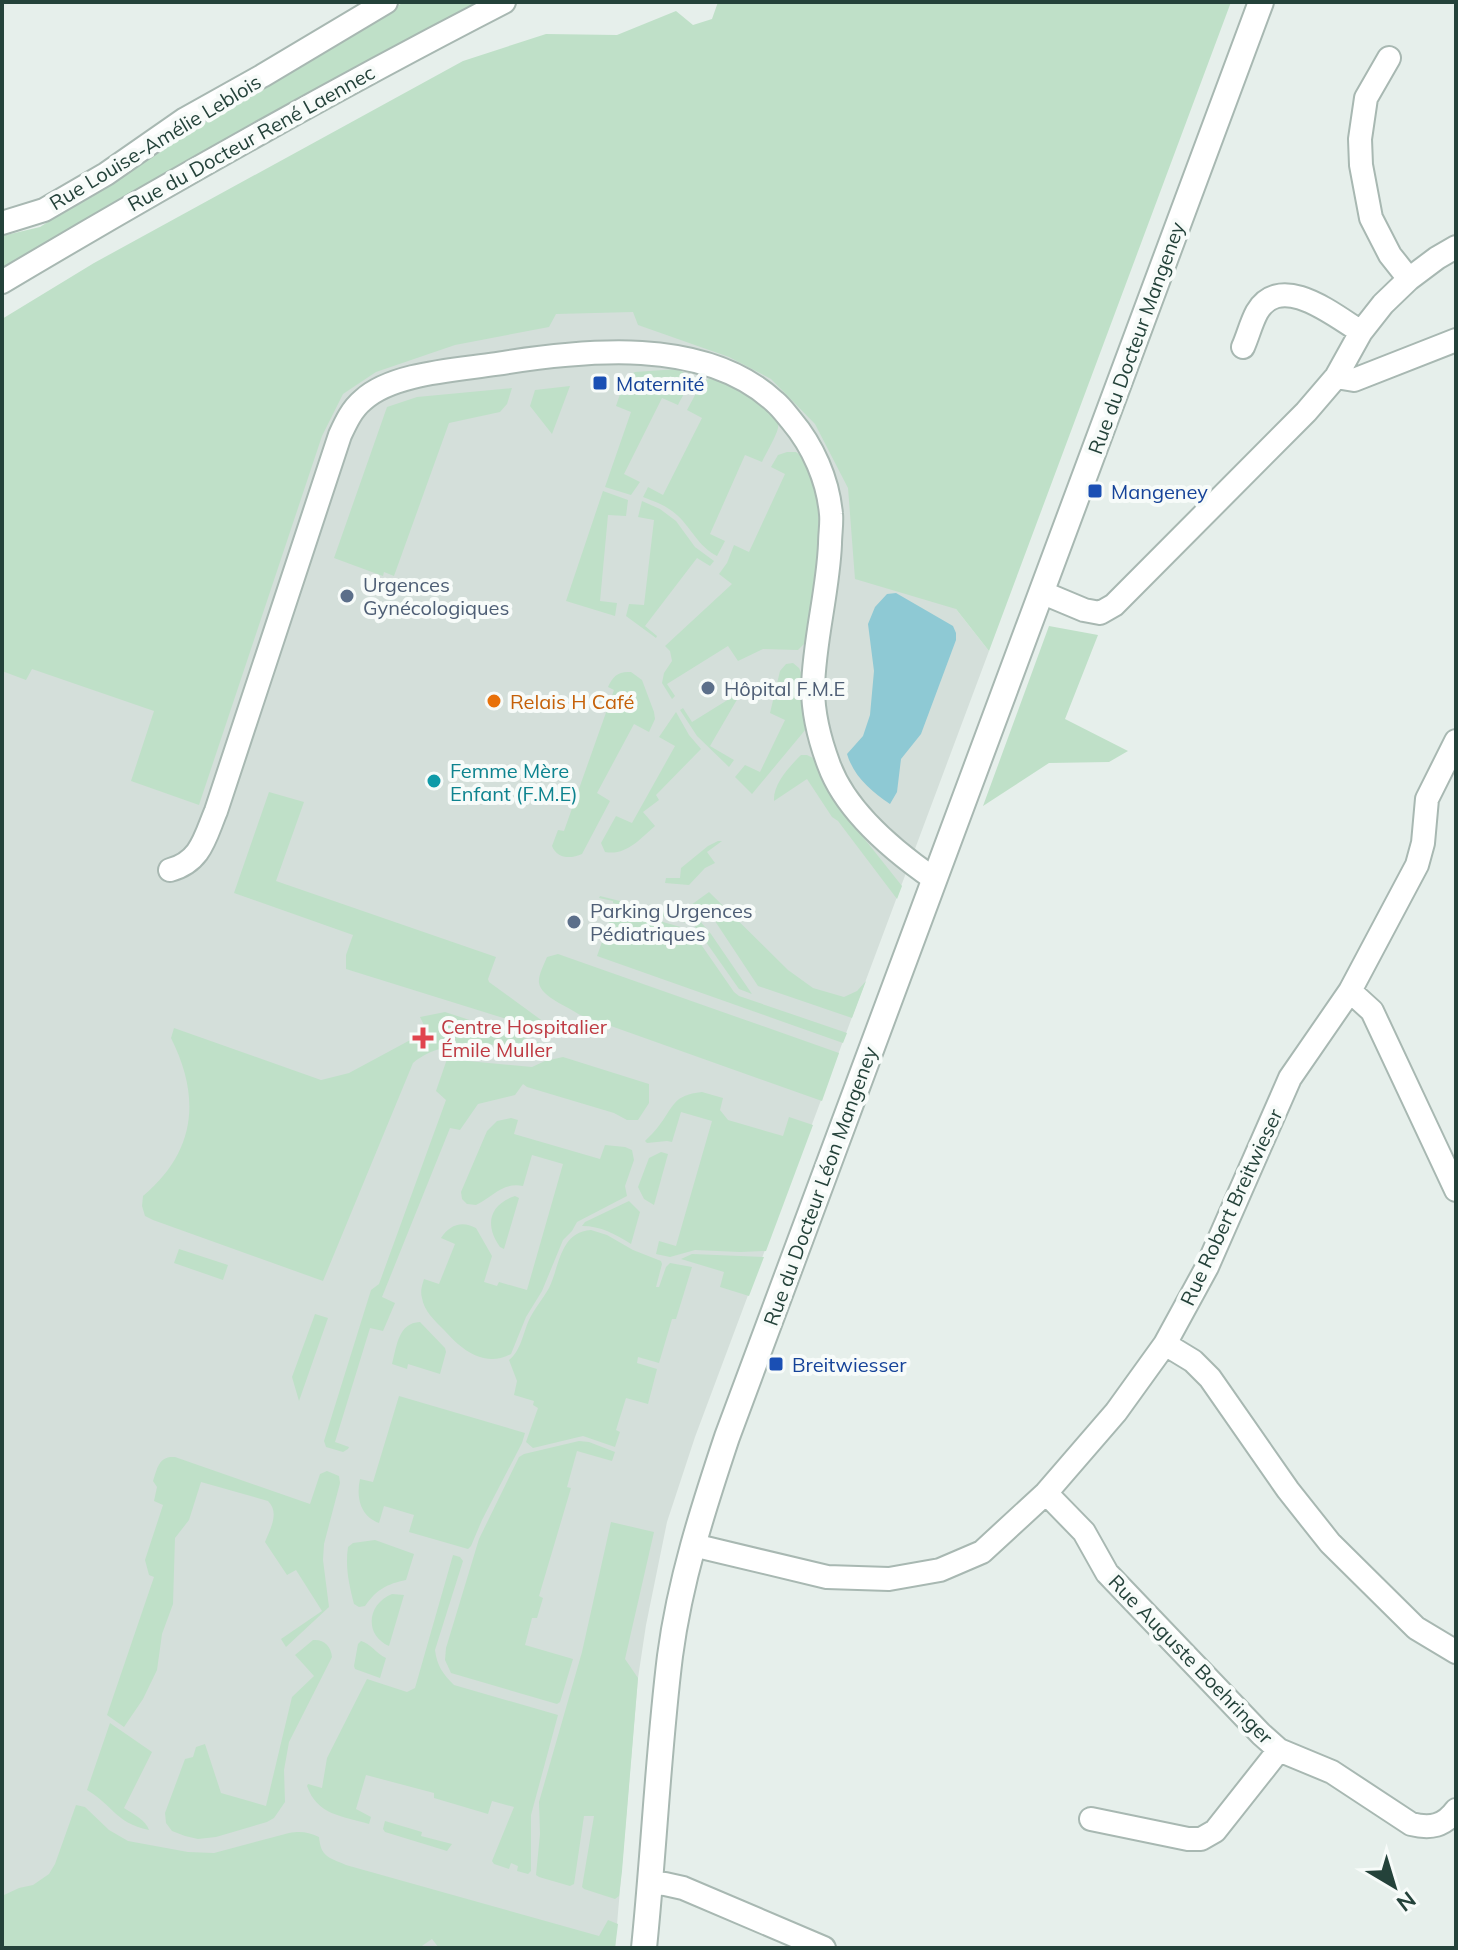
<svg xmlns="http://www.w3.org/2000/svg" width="1458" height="1950" font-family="Mulish,sans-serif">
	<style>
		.built { fill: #d4dfda }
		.green { fill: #bfe0c8 }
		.water { fill: #8ec9d4 }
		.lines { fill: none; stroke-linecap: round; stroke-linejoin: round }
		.minor-casing { stroke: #a8b8b2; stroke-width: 26 }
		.tertiary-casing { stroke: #a8b8b2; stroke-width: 28 }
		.minor { stroke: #fff; stroke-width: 22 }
		.tertiary { stroke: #fff; stroke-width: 24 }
		.transit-dot { fill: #1a4fb4; stroke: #f7fbf9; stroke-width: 3 }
		.service-dot { fill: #5c6f8a; stroke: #f7fbf9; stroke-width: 3 }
		.food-dot { fill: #e8710a; stroke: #f7fbf9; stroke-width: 3 }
		.culture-dot { fill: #0f9aa8; stroke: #f7fbf9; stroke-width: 3 }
		.health-dot { fill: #e0444e; stroke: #f7fbf9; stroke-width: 3 }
		.labels { text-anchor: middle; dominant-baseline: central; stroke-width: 8; stroke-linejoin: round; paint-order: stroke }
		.street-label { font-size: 20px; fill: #24423a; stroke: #f7fbf9 }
		.transit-label { font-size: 20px; fill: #164399; stroke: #f7fbf9; text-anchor: start }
		.service-label { font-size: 20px; fill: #4e5e75; stroke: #f7fbf9; text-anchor: start }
		.food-label { font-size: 20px; fill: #c56008; stroke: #f7fbf9; text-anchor: start }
		.culture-label { font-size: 20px; fill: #0d838f; stroke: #f7fbf9; text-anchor: start }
		.health-label { font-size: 20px; fill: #be3a42; stroke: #f7fbf9; text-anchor: start }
	</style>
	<rect width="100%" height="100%" fill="#e6efeb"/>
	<!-- built -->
	<path class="built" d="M748,218l208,391 33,42 -294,786 -28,85 -21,103 -8,53 -23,270h-613v-1589z"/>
	<!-- green -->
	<path class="green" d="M404,2h80l-482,267v-33l38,-9 161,-105z
		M718,2h513l-242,649 -33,-42 -101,-30 -7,-91 -33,-64 -44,-45 -42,-22 -91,-32 -5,-13 -77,2 -7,13 -94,18 -79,27 -33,22 -21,42 -123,369 -68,-24 23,-70 -122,-42 -6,11 -24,-9v-352l92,-56 369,-202 83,-27 71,1 59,-24 17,14 19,-6z
		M678,369c18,9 7,22 0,36l-16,-7 -38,76 16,8 -9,13 -26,-8 26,-75 -15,-6 8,-24 7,-8 4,-2z
		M709,379c16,2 73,29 69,49 -2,9 -12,25 -16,34l-17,-7 -35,79 15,7 -8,15c-20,-11 -24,-26 -40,-41 -10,-9 -21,-13 -34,-18l5,-10 15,8 39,-77 -15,-8 15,-28z
		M570,386l-18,48 -22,-28 5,-16z
		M512,388l-5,16 -7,8 -51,11 -55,153 -10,-4 -1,4 -3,-1 -46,-17 53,-151 30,-10z
		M787,452h9c41,29 16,146 10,190l-8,8 -35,-1 -25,12 -10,-15 -61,38 8,12 -3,3 -10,-16 2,-10 8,-12 -2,-10 -5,-5 67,-62 -13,-10 8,-11 7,-18 15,7 36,-78 -14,-7 7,-12z
		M603,491l25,9 -2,16 -18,-1 -8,86 17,2 -2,13 -49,-15z
		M642,501l18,8 16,12 19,26 19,14 -4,5 -13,-8 -52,68 12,10 -1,2 -30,-22 3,-12 15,1 10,-85 -16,-3z
		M1049,626l49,9 -33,84 63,32 -19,11 -60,1 -66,43z
		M793,663l6,5 4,9 3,52 -54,65 -17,-17 10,-12 15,7 25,-52 -15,-7 10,-42 6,-7z
		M631,672l11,8 12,32 1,7 -6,13 -15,-8 -37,69 13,8 -28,53c-11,5 -25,5 -30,-8l6,-16 6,1 50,-141 -6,-3c5,-11 10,-16 23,-15z
		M742,691l-32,55 24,14 -5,7 -32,-31 -17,-26 3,-2 9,14z
		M676,712l13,23 12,14 -45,46 3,5 -16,12 12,14c-15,13 -29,30 -50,26l-4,-9 15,-27 16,7 43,-77 -16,-9z
		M801,755h6l8,4 32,58 55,69 -5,13 -59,-78 -6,-4 -25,-38 -33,22c-1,-17 15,-34 27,-46z
		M269,792l35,10 -28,79 220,76 -8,22 1,3 59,43 -11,2 -8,-1 -183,-57v-14l7,-20 -119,-42z
		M718,841h4l-15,11 8,11 -10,5 -16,17 -24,-2 1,-5h14l1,-10 27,-22z
		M709,892l79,78 25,18 31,9 13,-6 9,-10 -14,37 -94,-32 -49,-74 -18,-7z
		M600,896l100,25 11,13 41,60 -13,-5 -45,-64 -81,-22v-2l-14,-3z
		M614,908l77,22 43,62 5,4 108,37 -4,10 -246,-87z
		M558,954l281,99 -17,48 -242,-86c-11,-8 -39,-18 -41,-32 -1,-8 5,-18 8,-26z
		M445,1012l95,31 -3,5c-40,-2 -91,-13 -124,15l-90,218 -170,-61 -8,-4 -3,-10 1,-10c53,-45 58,-98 28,-158l3,-10 147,52 28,-7 78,-42 -7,-14z
		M563,1057l86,27v19l-11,17h-11l-13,-7 -87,-26 -4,-3 -8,11 -37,9 -18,26 -10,-2 -68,169 13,6 -12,28 -13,-3 -35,114 14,5 -1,2 -5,3 -17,-5 -2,-6 47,-151 8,-6 67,-184 -10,-9 11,-32 85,8 13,-6z
		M702,1092l21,6 -3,12 8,10 55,16 6,-19 24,8 -47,126 -26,1 -45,-2 -25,7 -14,-3 3,-13 17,5 36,-125 -31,-9 -9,30 -5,-1 -20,2 -2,-2c4,-4 9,-9 13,-14 16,-20 14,-32 44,-35z
		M511,1118l7,2 -4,14 86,25 5,-14 20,2 7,3 2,10 -9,26 2,10 -50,26 -5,9 -9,9 -21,51 -16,26 -15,37c-27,14 -49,-4 -67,-24 -9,-9 -20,-19 -22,-32 -2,-7 0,-12 2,-19l15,5 16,-40 -14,-6c8,-13 21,-18 35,-10l16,28 -8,26 13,4 2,-4 28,8 36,-126 -31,-9 -9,31c-21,-4 -30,11 -47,19l-9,-1 -5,-5 -1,-7 26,-61 10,-10z
		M661,1152l7,2 -14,51 -10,-6 -6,-12 11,-29z
		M515,1196l4,2 -15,51 -4,-2c-15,-21 -12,-42 15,-51z
		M629,1201l11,11 -9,32c-16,-10 -30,-18 -49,-18l3,-4z
		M591,1230l16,5 26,15 28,11 1,3 -6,23h3l7,-20 4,-4 22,4 -16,52h-4l-13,44 -21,-6 -1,6 20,6 -9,35 -22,-6 -10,32 4,2 -5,15 -32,-11 -50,12 -7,-6 12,-34 -5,-3 1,-4 -20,-6 3,-14 -8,-21c12,-9 14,-27 20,-40 5,-11 14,-21 20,-32 11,-23 11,-56 42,-58z
		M179,1249l49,16 -5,15 -49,-17z
		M692,1254l72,3 -15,39 -29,-9 4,-15 -43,-13z
		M315,1314l13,4 -29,83 -7,-24z
		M420,1322l25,26 1,4 -6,22 -32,-10 -1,5 -15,-5c5,-18 6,-41 28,-42z
		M399,1396l126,37 -3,10 -40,77 -11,26 -3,3 -59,-17 5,-17 -30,-9 -5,17c-19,-7 -23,-26 -19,-44l13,3z
		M579,1441l10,1 26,10 -3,9 -35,-10 -10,36 4,1 -32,108 4,2 -6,20h-5l-7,27 48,14 -13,43 -3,2 -106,-31 -6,-13 1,-12 33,-109 40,-82 5,-3z
		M170,1457h5l135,47 10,-30 7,-3 12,5 1,7 -16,61 -1,16 6,47 -43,40 -5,-8 41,-28 -26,-41 -9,5 -22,-33c5,-13 15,-29 3,-41l-67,-19 -12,38 -14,18 -2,66 -11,30 -5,36 -14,29 -19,28 -17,-12 47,-138 -5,-2 -4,-15 18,-55 -9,-4 3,-14 -4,-6c4,-11 5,-22 17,-24z
		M611,1522l43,10 -29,127 13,19 -16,193 -3,25 -4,3 -31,-10 -2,-2 12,-71h-10l-10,68 -4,2 -31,-9 -3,-2 4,-41 -1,-32 43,-150z
		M375,1540l39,14 -8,26c-19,4 -29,9 -41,26l-6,1 -5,-3c-5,-20 -9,-37 -6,-57l5,-4z
		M453,1555l7,2 3,4 -28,89c2,16 8,24 19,35l104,30 -27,100v56l-3,3 -11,-3 1,-5 -7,-3 -2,6 -15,-5 -2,-3 22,-54 -22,-6 -4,13 -54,-16v-5l-68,-18 -10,34 15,8 -2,7c-27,-8 -52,-9 -62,-38l1,-2 14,4 5,-30 40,-79 40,13 8,-4z
		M392,1594l12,1 -15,51c-25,-11 -22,-42 3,-52z
		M313,1640c11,-1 18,6 19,17l-43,85 -5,28 1,32 -11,16 -7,4 -51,15 -18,2 -13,-3 -13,-5 -6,-8 -1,-10 20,-54 8,-2 3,-10 9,-3 16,49 45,13 26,-109 22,-21 -19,-21z
		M361,1641c9,2 16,13 25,17l-6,20 -25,-9 -1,-3 4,-22z
		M110,1723l42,29 -28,56c9,6 22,12 25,22 -35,-8 -35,-24 -62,-40z
		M76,1805l9,2 24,23 19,11 60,11 26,1 75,-20c12,-2 19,-1 30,4 2,20 9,20 27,28l253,71 9,-16 10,4 -3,24h-176l-7,-9 -13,9h-417v-52l17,-8 14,-3 16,-11 6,-10z
		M385,1821l37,11 -1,4 31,8 -5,7 -62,-19 -2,-3z"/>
	<!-- water -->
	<path class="water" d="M896,593l57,33 3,7v7l-35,94 -20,25 -4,33 -7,12c-19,-13 -36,-27 -43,-50l16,-18 7,-21 4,-44 -6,-47 7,-17 12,-13z"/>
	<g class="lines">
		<!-- minor casing -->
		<g class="minor-casing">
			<path id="minor" d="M1389,58l-23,40 -6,41 1,26 10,53 19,37 19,24
				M2,223l42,-13 62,-36 79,-55 77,-43 124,-74
				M2,282c165,-98 331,-192 502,-280
				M1243,347c5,-11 8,-24 14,-35 24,-41 78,4 104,20
				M1336,377l18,3 102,-40
				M1041,592l43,18 16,3 14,-8 192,-193 30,-35 25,-45 22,-28 26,-25 28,-21 19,-11
				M170,870c31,-8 35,-33 46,-59l124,-376c6,-13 12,-26 23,-35 29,-27 94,-30 133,-36 87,-14 208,-28 279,38 6,5 11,12 16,18 22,26 37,60 40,94 1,9 -1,20 -1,30 -2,48 -16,96 -17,144 0,26 7,53 16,77 17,47 66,87 105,114
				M1350,991l22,20 84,179
				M1165,1344l28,17 17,17 78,112 42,53 86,85 40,24
				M1046,1493l38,39 23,41 154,161 18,16 53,22 79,52c20,5 33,2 45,-14
				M693,1545l134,32 62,2 51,-9 42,-18 64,-59 70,-81 49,-68 42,-77 83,-189 60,-87 67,-126 6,-22 4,-44 29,-58
				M1091,1819l97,20h13l14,-8 64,-81
				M650,1883l15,1 18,4 141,60"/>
		</g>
		<!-- tertiary casing -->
		<g class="tertiary-casing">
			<path id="tertiary" d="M644,1948c10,-97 14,-195 26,-292 10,-76 33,-147 57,-219l534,-1435"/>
		</g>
		<!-- minor -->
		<use href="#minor" class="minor"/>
		<!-- tertiary -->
		<use href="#tertiary" class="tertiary"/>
	</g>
	<!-- markers -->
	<g class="transit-dot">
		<rect x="592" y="375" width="16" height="16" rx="4"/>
		<rect x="1087" y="483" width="16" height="16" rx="4"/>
		<rect x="768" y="1356" width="16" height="16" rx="4"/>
	</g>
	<g class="service-dot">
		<circle cx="347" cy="596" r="8"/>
		<circle cx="708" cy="688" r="8"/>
		<circle cx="574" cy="922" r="8"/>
	</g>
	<circle class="food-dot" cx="494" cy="701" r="8"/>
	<circle class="culture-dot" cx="434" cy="781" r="8"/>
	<path class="health-dot" d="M419 1026h8v8h8v8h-8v8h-8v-8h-8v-8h8z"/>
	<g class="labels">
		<!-- street labels -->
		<g class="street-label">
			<text transform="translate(251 138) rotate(-29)">Rue du Docteur René Laennec</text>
			<text transform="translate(155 142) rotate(-31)">Rue Louise-Amélie Leblois</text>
			<text transform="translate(1136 338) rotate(-70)">Rue du Docteur Mangeney</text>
			<text transform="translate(820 1186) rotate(-70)">Rue du Docteur Léon Mangeney</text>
			<text transform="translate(1231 1207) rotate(-65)">Rue Robert Breitwieser</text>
			<text transform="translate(1191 1659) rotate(46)">Rue Auguste Boehringer</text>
		</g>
		<!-- transit labels -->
		<g class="transit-label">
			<text x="616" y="383">Maternité</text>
			<text x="1111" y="491">Mangeney</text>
			<text x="792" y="1364">Breitwiesser</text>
		</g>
		<!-- service labels -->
		<g class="service-label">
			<text x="363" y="584">Urgences<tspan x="363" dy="23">Gynécologiques</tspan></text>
			<text x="724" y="688">Hôpital F.M.E</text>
			<text x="590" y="910">Parking Urgences<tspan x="590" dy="23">Pédiatriques</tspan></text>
		</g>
		<!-- food labels -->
		<g class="food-label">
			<text x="510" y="701">Relais H Café</text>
		</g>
		<!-- culture labels -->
		<g class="culture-label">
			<text x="450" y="770">Femme Mère<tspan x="450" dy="23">Enfant (F.M.E)</tspan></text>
		</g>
		<!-- health labels -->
		<g class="health-label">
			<text x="441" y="1026">Centre Hospitalier<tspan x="441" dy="23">Émile Muller</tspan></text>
		</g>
	</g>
	<!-- border -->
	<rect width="1458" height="1950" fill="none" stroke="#24423a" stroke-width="8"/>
	<!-- north arrow -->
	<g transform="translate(1394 1886) rotate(142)" stroke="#f7fbf9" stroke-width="6" paint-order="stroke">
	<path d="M0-6L14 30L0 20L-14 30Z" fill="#24423a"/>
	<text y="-12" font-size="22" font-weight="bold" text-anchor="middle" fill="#24423a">N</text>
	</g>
</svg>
